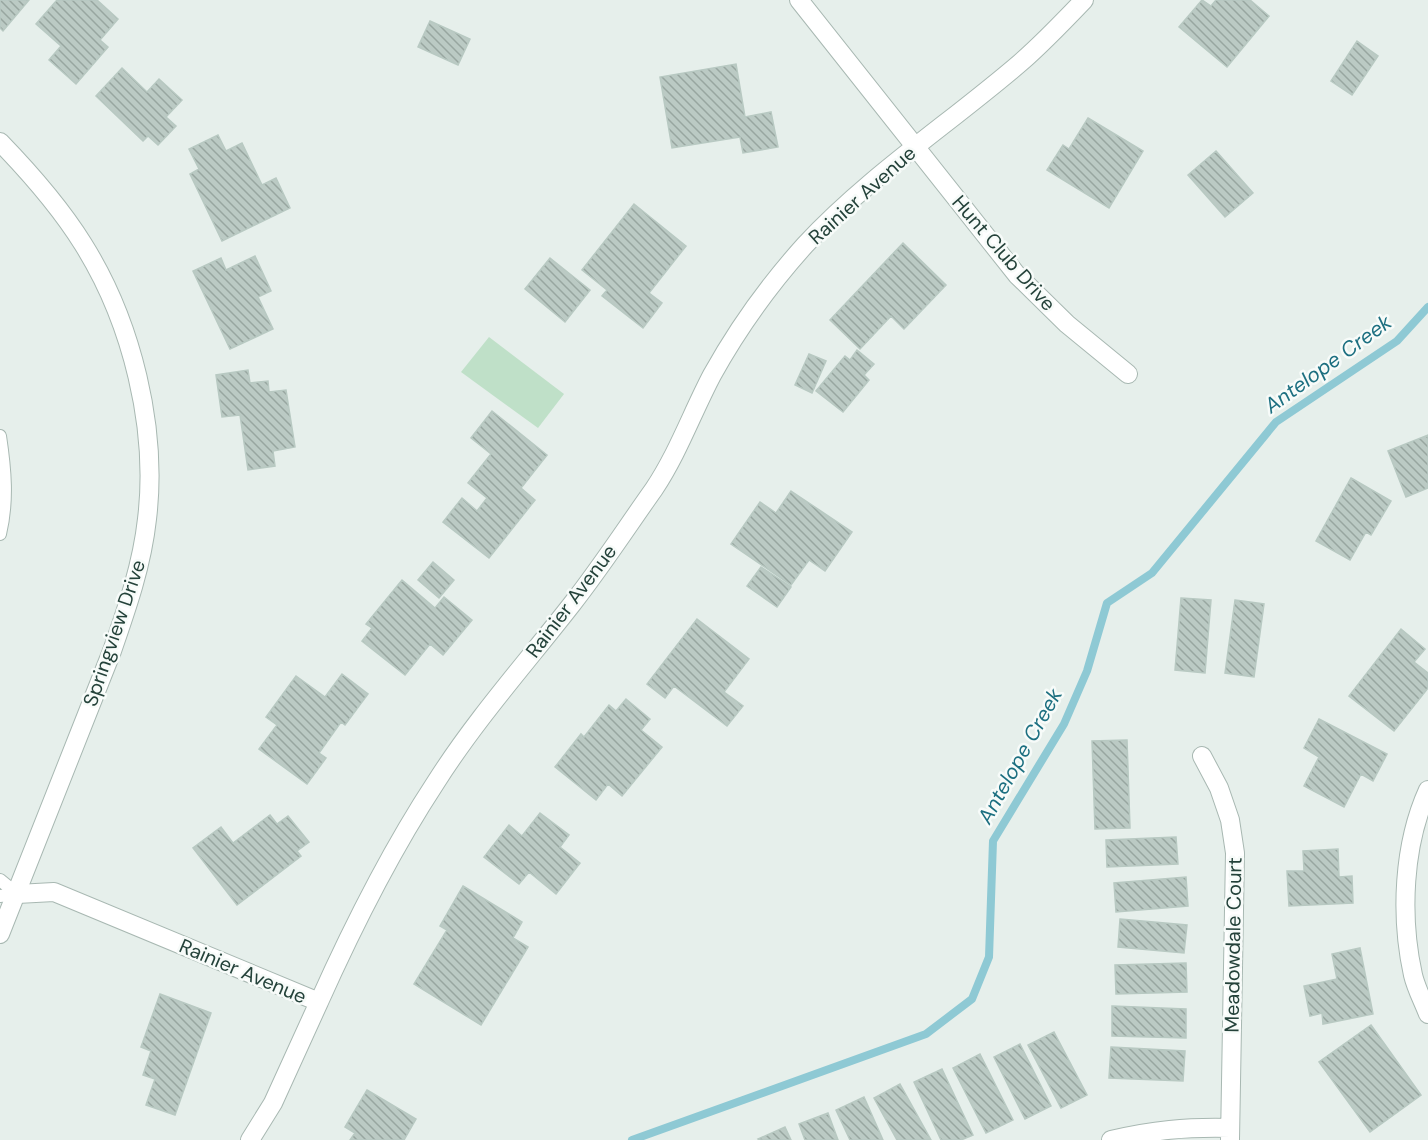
<svg xmlns="http://www.w3.org/2000/svg" width="1428" height="1140" font-family="'DM Sans',sans-serif">
	<style>
		.grass { fill: #bfe0c8 }
		.lines { fill: none; stroke-linecap: round; stroke-linejoin: round }
		.stream { stroke: #8ec9d4; stroke-width: 8 }
		.building { fill: url(#building-back-hatch); stroke: #b8c9c2; stroke-width: 1.5 }
		.service-casing { stroke: #a8b8b2; stroke-width: 14 }
		.minor-casing { stroke: #a8b8b2; stroke-width: 20 }
		.tertiary-casing { stroke: #a8b8b2; stroke-width: 20 }
		.service { stroke: #fff; stroke-width: 12 }
		.minor { stroke: #fff; stroke-width: 18 }
		.tertiary { stroke: #fff; stroke-width: 18 }
		.labels { text-anchor: middle; dominant-baseline: central; stroke-width: 5; stroke-linejoin: round; paint-order: stroke }
		.street-label { font-size: 20px; fill: #24423a; stroke: #f7fbf9 }
		.water-label { font-size: 21px; font-style: italic; fill: #1c6f80; stroke: #f7fbf9 }
	</style>
	<defs>
		<pattern id="building-back-hatch" width="6" height="6" patternUnits="userSpaceOnUse" patternTransform="scale(1.5)"><rect width="6" height="6" fill="#bbcac4"/><path d="M-1 5l2 2M0 0l6 6M5-1l2 2" fill="none" stroke="#98a6a0"/></pattern>
	</defs>
	<rect width="100%" height="100%" fill="#e6efeb"/>
	<!-- grass -->
	<path class="grass" d="M489,337l75,57 -26,34 -77,-56z"/>
	<g class="lines">
		<!-- stream -->
		<path class="stream" d="M632,1140l294,-106 46,-35 17,-42 4,-116 71,-117 23,-53 20,-68 45,-30 124,-151 121,-81 31,-34"/>
	</g>
	<!-- building -->
	<path class="building" d="M0,0h29l-26,31 -3,-3z
		M57,0h40l21,19 -18,21 8,7 -32,37 -27,-24 12,-14 -25,-22z
		M1202,0l9,6 5,-6h34l19,16 -42,51 -48,-40z
		M430,21l40,18 -12,26 -40,-18z
		M1357,41l21,15 -26,39 -21,-14z
		M736,64l9,53 26,-5 7,35 -35,6 -3,-16 -68,11 -12,-71z
		M122,68l25,24 12,-13 23,21 -16,17 10,9 -18,19 -10,-9 -5,5 -47,-45z
		M1088,118l55,33 -34,57 -62,-38 16,-25 6,4z
		M218,135l8,16 16,-8 20,42 14,-7 14,30 -68,33 -32,-67 9,-5 -10,-20z
		M1216,151l37,42 -28,24 -37,-42z
		M634,204l52,42 -37,47 13,10 -19,25 -41,-32 5,-6 -25,-20z
		M903,243l43,42 -42,44 -13,-13 -31,33 -30,-29z
		M255,256l16,35 -13,6 15,32 -43,20 -37,-78 28,-13 5,12z
		M550,258l40,32 -25,32 -40,-33z
		M857,350l17,14 -10,11 5,5 -26,32 -27,-21 29,-35 5,4z
		M809,354l17,7 -14,32 -17,-8z
		M248,370l2,13 18,-2 1,11 17,-2 9,57 -22,4 2,15 -27,4 -8,-55 -18,2 -6,-42z
		M492,411l55,44 -26,33 14,12 -46,58 -46,-36 19,-24 15,13 10,-13 -19,-15 23,-29 -20,-16z
		M1428,435v53l-22,9 -18,-46z
		M1351,478l40,23 -20,34 -5,-3 -16,28 -34,-19z
		M791,491l61,41 -27,39 -16,-11 -18,25 -60,-41 29,-42 16,11z
		M433,562l21,18 -15,18 -21,-18z
		M761,567l30,20 -14,20 -30,-21z
		M402,580l33,28 9,-11 28,23 -29,35 -13,-11 -25,31 -43,-34 10,-13 -6,-4z
		M1181,598l30,2 -6,73 -30,-3z
		M1235,600l29,4 -10,73 -29,-4z
		M697,619l52,40 -25,33 19,14 -16,20 -53,-40 -9,12 -18,-14z
		M1401,629l24,20 -11,13 14,11v15l-34,43 -45,-35z
		M342,674l26,20 -23,31 -4,-3 -22,31 7,5 -19,26 -48,-35 18,-24 -11,-8 30,-41 29,21z
		M626,699l24,20 -9,11 21,17 -40,49 -14,-12 -12,16 -41,-33 26,-33 3,3 25,-32 7,6z
		M1319,719l68,35 -14,27 -12,-7 -17,33 -40,-21 15,-29 -15,-9z
		M1127,740l3,88 -35,1 -3,-88z
		M540,813l29,22 -9,12 20,16 -24,31 -27,-22 -10,12 -35,-27 25,-32 13,11z
		M270,815l7,9 11,-8 21,26 -12,9 4,5 -64,49 -44,-57 28,-21 12,16z
		M1176,837l2,27 -71,3 -1,-27z
		M1338,849l1,28 13,-1 1,27 -64,3 -2,-35h17l-1,-20z
		M1186,877l2,29 -72,6 -2,-29z
		M463,886l59,36 -9,16 15,9 -47,78 -67,-41 33,-54 -7,-4z
		M1120,919l67,6 -3,28 -66,-6z
		M1360,948l13,66 -50,10 -1,-11 -12,3 -6,-30 33,-7 -5,-25z
		M1186,963l1,29 -71,2 -1,-29z
		M160,994l51,19 -36,102 -29,-10 9,-26 -12,-4 8,-24 -10,-4z
		M1112,1006l74,3v29l-74,-2z
		M1371,1025l50,70 -51,37 -51,-70z
		M1054,1032l33,63 -26,13 -33,-63z
		M1020,1044l31,62 -26,13 -31,-62z
		M1111,1047l74,4 -2,30 -74,-3z
		M980,1054l33,66 -27,13 -33,-65z
		M942,1069l31,66 -12,5h-20l-27,-58z
		M900,1084l31,56h-34l-23,-42z
		M367,1090l49,29 -12,21h-54l5,-7 -10,-6z
		M864,1097l19,43h-33l-14,-30z
		M828,1113l10,27h-33l-6,-16z
		M785,1127l6,13h-32l-1,-1z"/>
	<g class="lines">
		<!-- service casing -->
		<g class="service-casing">
			<path id="service" d="M0,436c5,33 8,65 0,98
				M0,880l17,14
				M0,896l17,-2"/>
		</g>
		<!-- minor casing -->
		<g class="minor-casing">
			<path id="minor" d="M799,0l218,275 50,49 61,50
				M1202,756l17,32 11,32 5,33 -5,287
				M1428,790c-25,55 -28,126 -15,185 3,13 10,26 15,39
				M17,894l37,-2 265,110c34,-76 71,-150 117,-220 40,-63 90,-119 136,-178 29,-37 55,-77 82,-115 24,-36 38,-76 58,-114 26,-47 57,-90 93,-130 64,-69 144,-121 215,-182 23,-20 43,-41 64,-63
				M250,1140l23,-37 46,-101
				M1111,1140c42,-10 75,-13 119,-12"/>
		</g>
		<!-- tertiary casing -->
		<g class="tertiary-casing">
			<path id="tertiary" d="M0,142c31,32 60,65 83,102 49,78 75,184 64,275 -5,46 -20,89 -35,132l-112,283"/>
		</g>
		<!-- service -->
		<use href="#service" class="service"/>
		<!-- minor -->
		<use href="#minor" class="minor"/>
		<!-- tertiary -->
		<use href="#tertiary" class="tertiary"/>
	</g>
	<g class="labels">
		<!-- street labels -->
		<g class="street-label">
			<text transform="translate(862 195) rotate(-42)">Rainier Avenue</text>
			<text transform="translate(1004 253) rotate(49)">Hunt Club Drive</text>
			<text transform="translate(571 601) rotate(-53)">Rainier Avenue</text>
			<text transform="translate(114 633) rotate(-71)">Springview Drive</text>
			<text transform="translate(1233 945) rotate(-89)">Meadowdale Court</text>
			<text transform="translate(243 971) rotate(23)">Rainier Avenue</text>
		</g>
		<!-- water labels -->
		<g class="water-label">
			<text transform="translate(1328 364) rotate(-36)">Antelope Creek</text>
			<text transform="translate(1020 756) rotate(-61)">Antelope Creek</text>
		</g>
	</g>
</svg>
